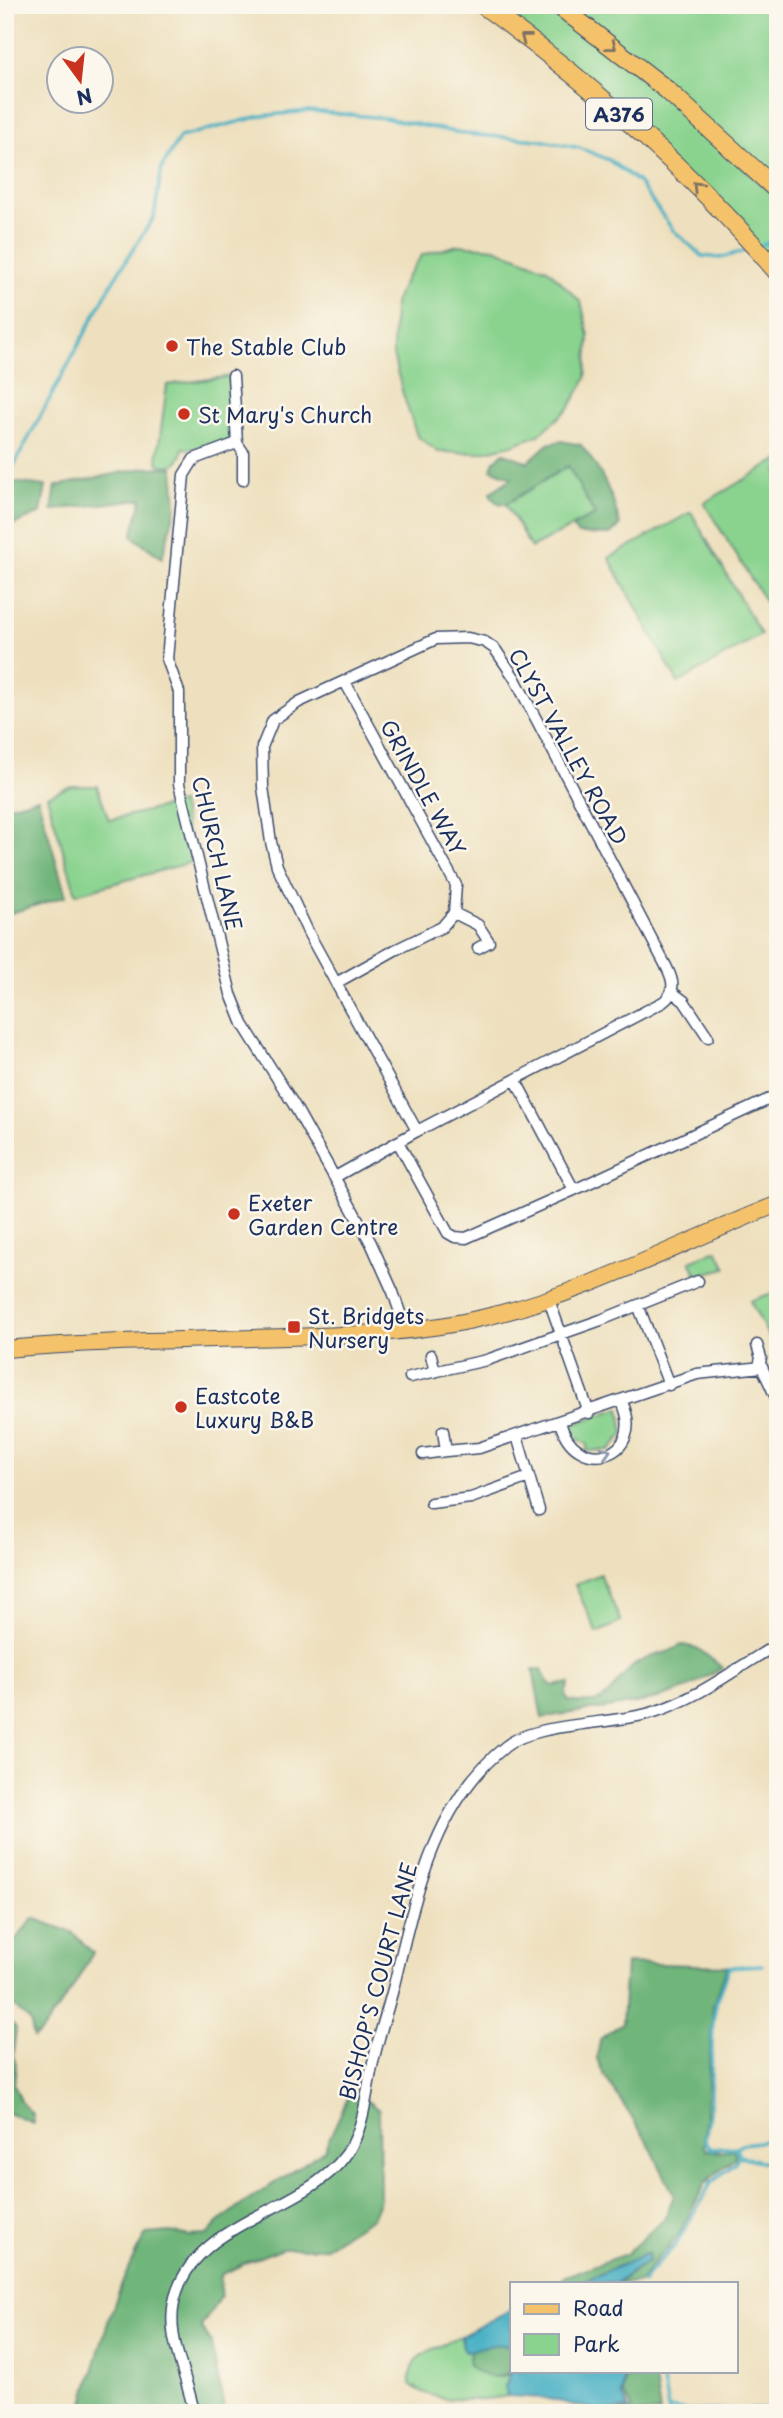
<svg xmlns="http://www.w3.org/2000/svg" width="783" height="2418" font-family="'Playpen Sans',sans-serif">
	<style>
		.green { fill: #8ad38f; stroke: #528176; stroke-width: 2 }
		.forest { fill: #6fb57a; stroke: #45726c; stroke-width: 2 }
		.water { fill: #46b0c4; stroke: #307091; stroke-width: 2 }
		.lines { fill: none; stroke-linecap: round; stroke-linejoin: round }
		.stream { stroke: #46b0c4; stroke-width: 3.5 }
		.minor-casing { stroke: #3b4a6c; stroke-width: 13 }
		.primary-casing { stroke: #3b4a6c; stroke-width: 18 }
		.trunk-casing { stroke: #3b4a6c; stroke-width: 20 }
		.minor { stroke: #fff; stroke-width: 10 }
		.primary { stroke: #f4c26a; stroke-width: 16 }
		.trunk { stroke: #f4c26a; stroke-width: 18 }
		.oneway { stroke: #7d7163 }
		.oneway2 { stroke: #8d97ae }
		.poi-dot { fill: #c8321e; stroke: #fbf7ec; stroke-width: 2.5 }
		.labels { text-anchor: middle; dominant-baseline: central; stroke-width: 5; stroke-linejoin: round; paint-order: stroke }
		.shield { fill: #fbf7ec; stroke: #5e6b89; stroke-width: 2 }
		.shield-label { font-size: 19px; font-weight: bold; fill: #1b2f5e }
		.poi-label { font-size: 21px; fill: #1b2f5e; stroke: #fbf7ec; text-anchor: start }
		.street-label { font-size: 21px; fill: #1b2f5e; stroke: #fbf7ec }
	</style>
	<rect width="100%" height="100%" fill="#fbf7ec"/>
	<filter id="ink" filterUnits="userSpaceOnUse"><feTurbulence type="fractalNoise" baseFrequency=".0143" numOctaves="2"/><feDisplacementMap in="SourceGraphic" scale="14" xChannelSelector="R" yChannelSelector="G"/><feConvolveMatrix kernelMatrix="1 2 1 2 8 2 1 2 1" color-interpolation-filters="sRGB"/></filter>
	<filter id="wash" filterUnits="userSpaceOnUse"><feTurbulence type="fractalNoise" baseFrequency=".00686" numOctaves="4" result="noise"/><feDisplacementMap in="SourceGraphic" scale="28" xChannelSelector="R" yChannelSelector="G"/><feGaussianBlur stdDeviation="1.57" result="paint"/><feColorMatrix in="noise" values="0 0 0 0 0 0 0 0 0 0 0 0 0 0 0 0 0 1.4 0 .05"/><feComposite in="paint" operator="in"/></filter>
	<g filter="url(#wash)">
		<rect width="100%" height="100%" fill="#eee0be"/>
		<!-- green -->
		<path class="green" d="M492,5h57l7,5 75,57 147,132v67z
			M568,5h210v178z
			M458,245l37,3 53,21 33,33 8,34 -3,43 -17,29 -30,27 -27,10 -34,8 -40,-1 -21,-16 -14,-42 -10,-39 1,-52 13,-27 15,-21z
			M233,376l2,65 -34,9 -18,-2c-2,14 -9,21 -24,16l-2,-5 10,-74z
			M778,460v162l-74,-119z
			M568,465l27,50 -64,33 -25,-44z
			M691,512l70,123 -83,48 -69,-125z
			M71,786h26l12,34 72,-17 11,59 -116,32 -29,-98z
			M717,1250l9,18 -29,7 -7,-14z
			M778,1291v63l-28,-53z
			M620,1408l4,26 -15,16 -23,1 2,-6 -20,-13v-6z
			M600,1574l21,48 -24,11 -22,-48z
			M461,2336l2,12 3,4 5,-1 -2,6 30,20 10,-3 -4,13 3,9c-28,5 -75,8 -98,-12 -3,-33 29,-35 51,-48z"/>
		<!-- forest -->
		<path class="forest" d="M561,441l20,4c20,25 32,49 39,81l-11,9 -31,-1 -5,-5 1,-4 21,-10 -27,-49 -62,38c-9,0 -13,-3 -16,-11l22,-15 -21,-9 3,-8 10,-8 24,9 20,-18z
			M173,467l3,40 -14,51 -30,-22 10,-37 -90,11 4,-24 87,-18z
			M5,481l41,5 -5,27 -36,15z
			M38,798l28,98 -61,19v-108z
			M682,1645l15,3 26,20c-13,6 -25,15 -38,21 -46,19 -96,19 -143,29l-9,-48 9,-1 5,12 6,5 16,-3 -4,12 4,6c47,8 38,-16 67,-37 10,-7 20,-9 31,-12 6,-2 9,-5 15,-7z
			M33,1918l39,14 21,21 -21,36 -31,43 -7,6 -4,-17 -25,-23v-44z
			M626,1963l101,3 -14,39 -9,141 3,4 15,2 12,-3 2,4 -1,5 -29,24 -28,54 -29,32 -8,15h-23l31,-23 -1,-7 -69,30h-21l7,-7 61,-22 39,-36 9,-23 -25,-51 -45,-69 -7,-16 3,-20 22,-16z
			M5,2016l11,12 -3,27 3,9 -2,21 8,18 10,11 1,9 -28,-11z
			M352,2089l27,21 1,89 -8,19 -48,30h-41l-36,14 -26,13 -1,22 -19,30 10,16 14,70h-142v-7c17,-59 32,-118 63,-172l24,-2 20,4 17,-1 11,-12 22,-17 84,-56z
			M494,2343l15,2 3,4v21c-14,12 -35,7 -44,-7l3,-12 7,-5z
			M626,2371h28l6,42h-44l17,-4 -10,-16z"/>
		<!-- water -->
		<path class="water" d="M647,2254l1,6 -32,23h-36z
			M512,2309v40l-3,-4c-17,-2 -27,2 -43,7l-3,-4 -2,-12z
			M512,2370l113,1 -3,24 7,14 -28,2 -56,-13 -37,-2 -3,-9z"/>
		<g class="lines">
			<!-- stream -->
			<path class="stream" d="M762,245l16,-7
				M5,482l108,-201 41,-64 8,-50 18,-30 81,-21 48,-5 76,7 80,16 74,6 41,8 29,12 29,22 35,48 29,26 18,2 28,-8
				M737,2147l-26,2 -6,-8 5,-35 3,-85 4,-22 12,-32 33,-2
				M739,2156l39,9
				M644,2283l5,-10 28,-30 34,-60 24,-20 4,-7 -2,-9 5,-3 17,-2 19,-9
				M661,2371l8,42
				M668,2408l20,3 90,-2"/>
		</g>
	</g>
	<g filter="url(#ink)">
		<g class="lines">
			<!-- minor casing -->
			<g class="minor-casing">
				<path id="minor" d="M233,376l4,67 -43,16 -10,16 -17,184 12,33v92l52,210 12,30 51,81 77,138 22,49 13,38
					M237,443l6,9v28
					M454,913l24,12 11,17 -11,6
					M336,983l59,-33 47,-23 12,-14 2,-28 -111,-203
					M672,992l12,9 24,36
					M516,1081l58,109
					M398,1142l50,91 7,4 11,1 108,-48 204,-95
					M335,1177l82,-46 246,-129c14,-10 10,-23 3,-36l-152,-289 -19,-28 -10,-7 -17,-4 -32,1 -137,63 -26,18 -11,27 1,40 8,55 6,24 32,68 108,197
					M549,1300l40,113
					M638,1305l31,80
					M757,1345l4,13 -2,8
					M431,1355l4,17
					M410,1377l77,-17 114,-40 97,-39
					M560,1422c15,57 88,36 62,-20
					M517,1436l22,74
					M446,1451l33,-3 218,-74 65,-7 16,35
					M423,1454l23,-3 -3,-20
					M431,1503l40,-5 58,-21
					M194,2413c-7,-41 -32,-80 -17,-122 27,-78 142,-80 176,-148 13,-26 14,-58 21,-85 5,-23 13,-46 19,-69 21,-85 39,-185 113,-243 30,-24 107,-21 148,-34 47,-15 82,-44 124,-68"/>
			</g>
			<!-- primary casing -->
			<g class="primary-casing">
				<path id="primary" d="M5,1349c94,-8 187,-9 281,-12 67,-2 135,-4 200,-20 101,-24 196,-75 292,-113"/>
			</g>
			<!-- trunk casing -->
			<g class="trunk-casing">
				<path id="trunk" d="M483,5c107,78 209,167 295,268
					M558,5l109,85 111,101"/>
			</g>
			<!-- minor -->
			<use href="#minor" class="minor"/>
			<!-- primary -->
			<use href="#primary" class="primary"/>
			<!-- trunk -->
			<use href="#trunk" class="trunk"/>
		</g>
		<!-- one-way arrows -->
		<defs><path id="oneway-chevron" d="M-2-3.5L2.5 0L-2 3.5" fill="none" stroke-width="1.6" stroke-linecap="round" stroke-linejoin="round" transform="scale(1.75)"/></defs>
		<g class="oneway">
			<use href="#oneway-chevron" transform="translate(525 38) rotate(-142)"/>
			<use href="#oneway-chevron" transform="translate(612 46) rotate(38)"/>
			<use href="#oneway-chevron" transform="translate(697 186) rotate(-135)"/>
		</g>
		<use class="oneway2" href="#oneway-chevron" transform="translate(606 1452) rotate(-17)"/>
	</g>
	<!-- markers -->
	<g class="poi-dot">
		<circle cx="172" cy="346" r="7"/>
		<circle cx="184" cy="414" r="7"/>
		<circle cx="234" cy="1214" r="7"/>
		<rect x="287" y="1320" width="14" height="14" rx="3.5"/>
		<circle cx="181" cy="1407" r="7"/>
	</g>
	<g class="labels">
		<!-- shield labels -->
		<rect class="shield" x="586" y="98.5" width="66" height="31" rx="5"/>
		<g class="shield-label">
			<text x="619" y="114">A376</text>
		</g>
		<!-- poi labels -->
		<g class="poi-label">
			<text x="186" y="346">The Stable Club</text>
			<text x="198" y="414">St Mary's Church</text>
			<text x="248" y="1202">Exeter<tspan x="248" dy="24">Garden Centre</tspan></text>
			<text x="308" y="1315">St. Bridgets<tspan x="308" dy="24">Nursery</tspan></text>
			<text x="195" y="1395">Eastcote<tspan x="195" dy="24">Luxury B&amp;B</tspan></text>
		</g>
		<!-- street labels -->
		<g class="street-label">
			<text transform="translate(569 746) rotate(61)">CLYST VALLEY ROAD</text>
			<text transform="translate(424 787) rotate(61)">GRINDLE WAY</text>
			<text transform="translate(218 853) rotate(77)">CHURCH LANE</text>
			<text transform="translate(377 1981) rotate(-75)">BISHOP'S COURT LANE</text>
		</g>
	</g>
	<!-- margin -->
	<rect width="783" height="2418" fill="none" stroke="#fbf7ec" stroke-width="28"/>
	<!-- legend -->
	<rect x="510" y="2282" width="228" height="91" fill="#fbf7ec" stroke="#a1a7b3" stroke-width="2"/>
	<rect x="524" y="2304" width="35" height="10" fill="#f4c26a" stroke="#a1a7b3" stroke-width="2"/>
	<text x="573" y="2316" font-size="21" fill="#1b2f5e">Road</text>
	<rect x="524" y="2334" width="35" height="21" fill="#8ad38f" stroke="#a1a7b3" stroke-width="2"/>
	<text x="573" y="2352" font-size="21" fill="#1b2f5e">Park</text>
	<!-- north arrow -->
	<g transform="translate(80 80) rotate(165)"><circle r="33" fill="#fbf7ec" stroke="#a1a7b3" stroke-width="2"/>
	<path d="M0-5L12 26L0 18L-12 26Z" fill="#c8321e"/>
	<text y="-10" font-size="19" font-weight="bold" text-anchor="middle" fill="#1b2f5e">N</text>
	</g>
</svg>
